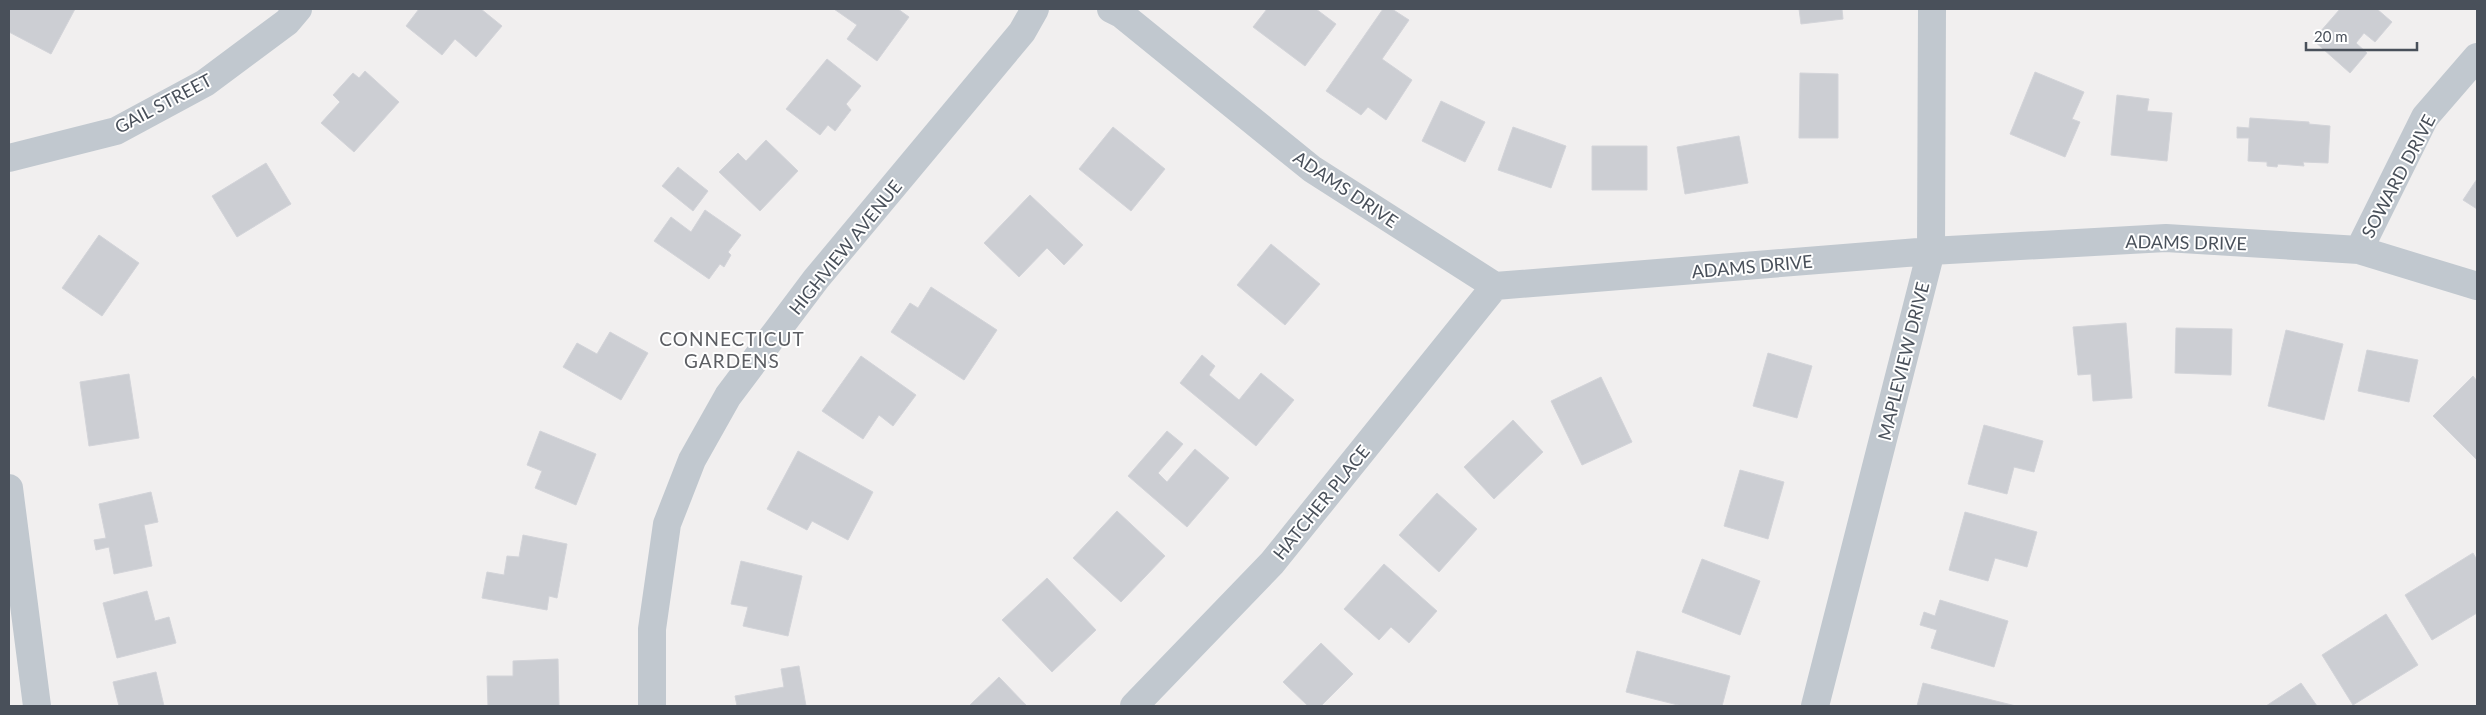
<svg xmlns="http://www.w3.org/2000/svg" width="2486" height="715" font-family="Lato,sans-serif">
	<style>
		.building { fill: #ccced3; stroke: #d3d4d9 }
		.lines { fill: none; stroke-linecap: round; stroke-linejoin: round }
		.street { stroke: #c1c8cf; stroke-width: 28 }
		.labels { text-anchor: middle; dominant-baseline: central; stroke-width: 4; stroke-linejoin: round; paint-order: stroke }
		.street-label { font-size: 18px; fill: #49505a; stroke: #fff }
		.neighbourhood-label { font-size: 19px; letter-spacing: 1px; fill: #5c5e63; stroke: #fff }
	</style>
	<rect width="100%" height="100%" fill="#f1efef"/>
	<!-- building -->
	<path class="building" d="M9,9h66l-24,45 -42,-22z
		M419,9h62l21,17 -26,31 -21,-18 -13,16 -36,-29z
		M834,9h64l11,8 -32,44 -30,-22 10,-14z
		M1267,9h49l20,15 -31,42 -52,-39z
		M1383,9h9l17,11 -27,39 30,21 -26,40 -18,-13 -7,8 -35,-24z
		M1799,9h43l1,10 -42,5z
		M2340,9h37l15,13 -17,20 -11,-9 -8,10 11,10 -17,20 -37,-33z
		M827,59l34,27 -15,18 5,6 -16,21 -7,-6 -8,10 -34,-26z
		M365,71l34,31 -45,50 -33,-29 19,-21 -7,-7 20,-22 6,5z
		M2035,72l49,20 -12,27 8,3 -15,35 -55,-23z
		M1800,73l38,1v64h-39z
		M2117,95l32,4 -2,12 25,2 -5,48 -56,-6z
		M1441,101l44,21 -20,40 -43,-21z
		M2250,118l59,4v2l21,2 -2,37 -25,-1 1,4 -26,-2 -1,3 -10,-1v-4l-19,-1 1,-23h-12v-11l12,1z
		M1113,127l52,42 -34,42 -52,-42z
		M1513,127l53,19 -15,42 -53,-18z
		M1739,136l9,47 -63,11 -8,-47z
		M766,140l32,31 -38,40 -41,-39 19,-19 8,8z
		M1592,146h55v44h-55z
		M266,163l25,41 -54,33 -25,-41z
		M678,167l30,24 -15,20 -31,-25z
		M2477,179v30l-14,-9z
		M1030,195l53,50 -19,20 -17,-17 -28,29 -35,-34z
		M705,210l36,25 -13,17 3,3 -7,12 -4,-3 -11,15 -55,-38 17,-24 20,15z
		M99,235l40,28 -37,53 -40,-28z
		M1271,244l49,40 -35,41 -48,-40z
		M931,287l66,43 -33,50 -73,-48 19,-29 8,5z
		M2126,323l6,75 -39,3 -2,-27 -13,1 -5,-48z
		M2176,328l56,1 -1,46 -56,-2z
		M2286,330l57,14 -19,76 -56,-14z
		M610,332l38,21 -27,47 -58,-33 14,-24 20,11z
		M2367,350l51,10 -9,42 -51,-11z
		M1768,353l44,13 -15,52 -44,-12z
		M1202,355l13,11 -6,9 30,25 22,-27 33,27 -38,46 -76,-63z
		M861,356l55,39 -23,31 -14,-11 -16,24 -41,-28z
		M129,374l10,64 -50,8 -9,-64z
		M2473,376l4,5v79l-44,-44z
		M1601,377l31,65 -50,23 -31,-64z
		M1513,420l30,32 -49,47 -30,-32z
		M1984,425l59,16 -9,31 -20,-5 -7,27 -39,-10z
		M540,431l56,23 -20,51 -41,-17 7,-17 -15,-6z
		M1167,431l16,13 -25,29 9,9 28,-33 34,29 -42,49 -59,-51z
		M798,451l75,41 -25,48 -36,-19 -5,9 -40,-21z
		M1740,470l44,12 -16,57 -44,-13z
		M151,492l7,30 -14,3 8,41 -38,8 -5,-27 -13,3 -2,-10 12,-2 -7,-34z
		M1437,493l40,36 -38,43 -40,-37z
		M1117,511l48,45 -44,46 -48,-44z
		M1965,512l72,20 -10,35 -32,-9 -7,23 -39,-11z
		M523,535l44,9 -10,54 -8,-2 -2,14 -65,-12 5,-26 17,3 3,-19 12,1z
		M2473,553l4,7v53l-45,27 -27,-45z
		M1702,559l58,22 -20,54 -58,-23z
		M741,561l61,15 -14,60 -45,-10 5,-19 -17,-3z
		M1384,564l53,47 -28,32 -18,-16 -12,13 -35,-31z
		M1047,578l49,52 -44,42 -50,-52z
		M147,591l8,30 14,-4 7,26 -59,15 -14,-55z
		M1940,600l68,21 -14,46 -63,-19 6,-18 -17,-5 4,-13 11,4z
		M2386,614l32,51 -65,40 -31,-50z
		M1321,643l32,31 -32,32h-13l-25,-24z
		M1637,651l93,25 -8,30h-40l-56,-14z
		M558,659l1,47h-71l-1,-30h26v-15z
		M799,666l7,40h-69l-2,-10 49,-9 -3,-18z
		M156,672l8,34h-45l-6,-24z
		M999,677l27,28 -57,1z
		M1923,683l93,23h-99z
		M2301,683l16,23h-51z"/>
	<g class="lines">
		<!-- street -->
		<path class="street" d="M1111,9l10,5 191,155 183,117 436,-35 235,-13 193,12 118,36
			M9,158l107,-27 89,-48 82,-61 11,-13
			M2359,250l66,-133 52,-60
			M9,488l28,218
			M652,706v-77l15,-105 25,-64 36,-64 88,-117 206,-247 13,-23
			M1134,706l138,-143 223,-277
			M1815,706l116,-455 1,-242"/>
	</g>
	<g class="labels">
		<!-- street labels -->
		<g class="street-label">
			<text transform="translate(163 103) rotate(-28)">GAIL STREET</text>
			<text transform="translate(2398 176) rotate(-62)">SOWARD DRIVE</text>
			<text transform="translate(1346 189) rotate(34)">ADAMS DRIVE</text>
			<text transform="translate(2186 242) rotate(1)">ADAMS DRIVE</text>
			<text transform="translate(845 247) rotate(-51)">HIGHVIEW AVENUE</text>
			<text transform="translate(1752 266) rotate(-5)">ADAMS DRIVE</text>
			<text transform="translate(1903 361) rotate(-76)">MAPLEVIEW DRIVE</text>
			<text transform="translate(1321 502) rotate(-51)">HATCHER PLACE</text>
		</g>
		<!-- neighbourhood labels -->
		<g class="neighbourhood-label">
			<text x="732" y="338">CONNECTICUT<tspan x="732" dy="22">GARDENS</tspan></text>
		</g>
	</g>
	<!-- border -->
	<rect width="2486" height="715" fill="none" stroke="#49505a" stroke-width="20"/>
	<!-- scale -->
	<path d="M2306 42v8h111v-8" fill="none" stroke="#49505a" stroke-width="2.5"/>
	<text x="2314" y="42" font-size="15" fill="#49505a" stroke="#ffffff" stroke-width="4" paint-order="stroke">20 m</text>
</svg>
